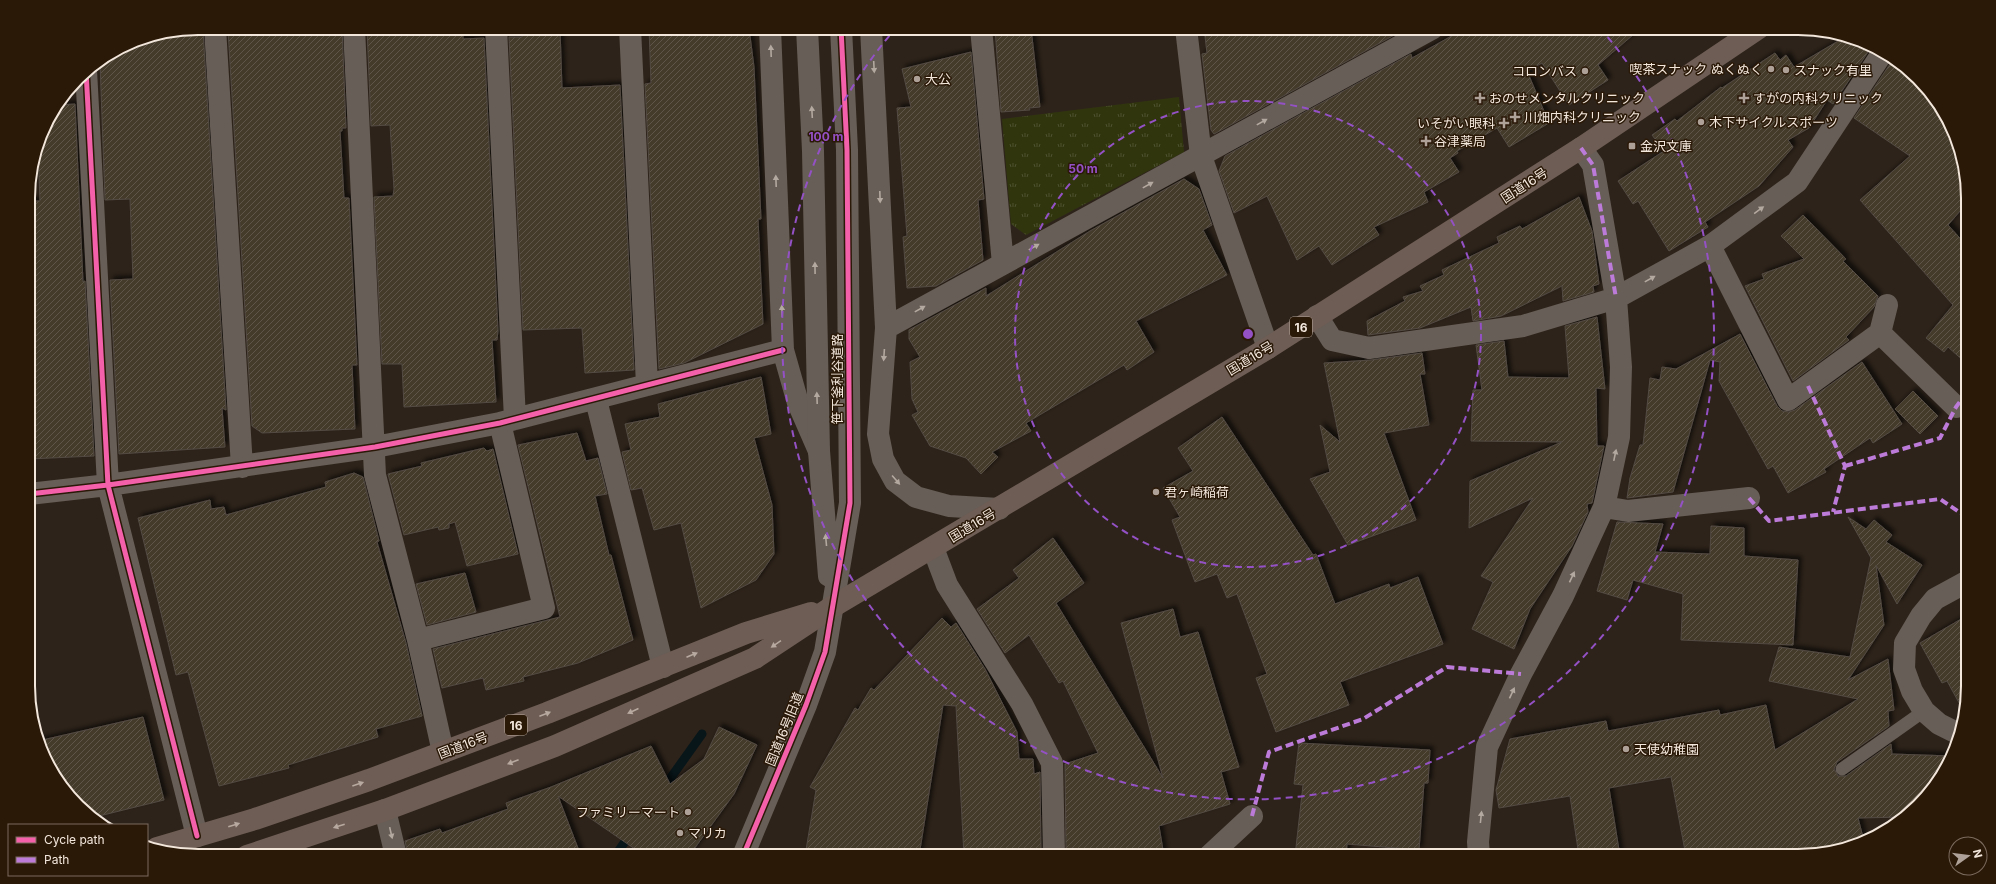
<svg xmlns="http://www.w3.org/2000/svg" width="1996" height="884" font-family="Inter,'Noto Sans JP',sans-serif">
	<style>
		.park { fill: url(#park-tufts) }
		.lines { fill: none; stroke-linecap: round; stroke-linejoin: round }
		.stream { stroke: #081519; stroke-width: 9 }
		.building { fill: url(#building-hatch); stroke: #534b43; filter: url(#shadow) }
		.lane { stroke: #675e57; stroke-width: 13 }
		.street { stroke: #675e57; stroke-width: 22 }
		.secondary { stroke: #675e57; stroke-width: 22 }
		.highway { stroke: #6e5d54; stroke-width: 22 }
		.quiet { stroke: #bd7bd9; stroke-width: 4; stroke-dasharray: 8 4; stroke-linecap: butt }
		.cycleway-casing { stroke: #2b1908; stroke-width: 8 }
		.cycleway { stroke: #f560ab; stroke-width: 5 }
		.oneway { fill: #b4a9a0 }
		.oneway2 { fill: #b7a99f }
		.ring { fill: none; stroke: #9351c5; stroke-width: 2; stroke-dasharray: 7 5 }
		.poi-dot { fill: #aea298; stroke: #2b1908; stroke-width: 1.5 }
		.labels { text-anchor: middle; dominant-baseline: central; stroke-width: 3; stroke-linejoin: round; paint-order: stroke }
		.shield { fill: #2b1908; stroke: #b7a99c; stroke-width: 1 }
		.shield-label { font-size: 12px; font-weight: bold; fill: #f3e7dc }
		.poi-label { font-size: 13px; fill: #f3e7dc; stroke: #2b1908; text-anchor: start }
		.street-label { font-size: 13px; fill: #f3e7dc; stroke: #2b1908 }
		.rim { fill: none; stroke: #f3e7dc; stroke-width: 2 }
		.centre { fill: #9351c5; stroke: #2b1908; stroke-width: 2 }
		.ring-label { font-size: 12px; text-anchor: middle; font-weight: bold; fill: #9351c5; stroke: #2b1908; stroke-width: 3; stroke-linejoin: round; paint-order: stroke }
	</style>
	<defs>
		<pattern id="park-tufts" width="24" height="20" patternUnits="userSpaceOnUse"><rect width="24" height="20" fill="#30350e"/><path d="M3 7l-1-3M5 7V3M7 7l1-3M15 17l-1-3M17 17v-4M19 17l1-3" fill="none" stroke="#4e5230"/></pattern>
		<pattern id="building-hatch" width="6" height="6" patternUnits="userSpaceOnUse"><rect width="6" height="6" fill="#443a2c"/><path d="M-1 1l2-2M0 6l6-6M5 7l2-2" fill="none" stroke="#5f564a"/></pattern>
		<filter id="shadow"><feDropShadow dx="3.5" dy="-3.5" stdDeviation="2" flood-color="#0009"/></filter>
	</defs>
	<rect width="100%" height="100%" fill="#2d231a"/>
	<!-- park -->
	<path class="park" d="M1179,97l5,55 -158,83 -15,-11 -9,-105z"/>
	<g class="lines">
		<!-- stream -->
		<path class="stream" d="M662,790l40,-56
			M615,856l16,-23"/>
	</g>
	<!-- building -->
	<path class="building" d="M250,28h92l4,100h-4v3h-2l4,67h5l8,167h-5l3,64 -93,4 -10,-7 -24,-396z
		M367,28h54v3l42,-2v10l21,-1 14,293 -1,9h-5l4,62 -92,5 -2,-43h-20l-8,-167 19,-1 1,-7 -4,-64 -19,1z
		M522,28h38l2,60 58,-3 14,285 -49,3 -3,-45 -59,2 -14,-293h13z
		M649,28h100l5,39 7,152h-3l5,105 -79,39 -25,6 -14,-285 6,-1z
		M995,28h36l9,79 -11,1 1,2 -29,2z
		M1204,28h203l-193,106 -3,-4 -9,-76 5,-1z
		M1466,28h175l-43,37 10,15 -39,25 -27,-42 -15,8 22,52 -40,24 -12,-19 -40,23 1,2 -8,5 9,14 -35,20 4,10 -54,25 5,8 -47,30 -13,-19 -22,14 -30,-64 -33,17 -15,-42 6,-15 186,-102 1,4z
		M203,30l23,380 -4,-2 3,39 -106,7 -9,-174 23,-1 -3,-80 -25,1 -5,-138 33,-21 50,-10z
		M1845,37l18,4 9,5 -39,58 -6,-4 -18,28 -21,12 5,7 -34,39 -54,36 3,5 -39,24 -31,-50 -5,3 -15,-23 46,-30 -12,-16 23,-16 2,2 44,-34 1,1 53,-35 5,7 6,-5 8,12z
		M971,52l13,147 -6,1 5,60 -47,26 -29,2 -4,-51 4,-1 -10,-128 14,-1 -9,-38z
		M1894,58l7,5 32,32 22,38 12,43v27l-19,22 19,21v118l-19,-17 -4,5 -18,-14 27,-33 -93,-105 50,-44 -56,-38z
		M75,104l8,178 2,-1 9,175 -65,3 -1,-258h12l-2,-51 8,-28 13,-17z
		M1184,179l15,10 13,36 -9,5 24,45 -91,46 18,31 -27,18 -3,-5 -98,58 5,8 -39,21 6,5 -17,17 -15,-16 -36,-12 -18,-31 6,-3 -6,-13 -2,-37 10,-5 -11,-18v-9l77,-42v8l104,-65z
		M1579,197l13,34 7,53 -6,2 1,6 -31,9 -1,-15 -61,30 -28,5 -2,-14 -51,21 -52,7 -1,-14 38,-20 -2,-4 20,-6 -3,-5 24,-11 -2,-5 57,-27 -2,-6 23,-11 2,3z
		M1803,215l43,44 -3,2 35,35 -4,11 -28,30 3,3 -56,41 -48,-95 19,-7 -2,-5 42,-15 -23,-23z
		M1597,317l8,72 -9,-1 1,58h7l-12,57 -5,1 1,8 -16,34 -42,63 -16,40 -42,-20 21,-47 -12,-6 52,-78 -64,30 1,-47 92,-39 -91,-1 2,-51h9l-6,-45 28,-4 4,36 61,1 -4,-52z
		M1740,334l37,72 5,5 7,1 6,-2 67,-48 40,62 -29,19 -3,-5 -46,31 2,3 -38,21 -15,-27 -5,3 -49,-88 1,-19 -10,-2 -37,132 -46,6 3,-20 10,-33h3l7,-67 10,2 2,-13 14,2z
		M1422,353l3,21h-5l9,51 -45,8 32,87 -68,25 -38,-66 20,-7 -10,-47 20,17 -16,-79 47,-3z
		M761,377l10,57 -17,4 18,67 2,49 -18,26 -55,28 -20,-85 -27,7 -12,-42 -11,2 -9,-38 9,-2 -6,-26 35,-7 -2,-13z
		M1913,391l25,25 -18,18 -25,-25z
		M1222,417l91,138 3,-1 19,50 54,-20 1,4 28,-11 25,67 -103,38 9,23 -73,27 -20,-54 11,-4 -30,-80 -10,4 -10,-24 -22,8 -23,-62 8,-3 -17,-29 30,-17 -15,-23z
		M577,433l9,28 12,-3 9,36 -12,2 14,59h2l22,85 -55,23 -55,14 1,4 -38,9 -3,-12 -41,10 -9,-39 127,-32 -42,-172z
		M484,448l3,3 6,-2 25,105 -51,12 -12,-44 -6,2v4l-10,2 -1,-3 -34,8 -16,-61 34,-8 -1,-3z
		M354,473l9,4 16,64 -2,1 29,101 16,73 -46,13 2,8 -90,28 1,3 -70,18 -31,-114 -12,3 -38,-157 72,-18 1,9 13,-2 2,8 100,-28 -1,-5z
		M1848,517l18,12 8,-9 18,15 -6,7 36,23 -25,39 -21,-39 8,60 -36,55 40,-21 6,51 -6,1 1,15 -52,36 -3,7 4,7h8l45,-32 1,10 60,2 -19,33 -27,28 -48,1 6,23 -11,6 -44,9h-123l-15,-79 -62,11 11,68h-41l-9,-60 -71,12 -3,-18 14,-51 96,-18 2,10 111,-21 1,5 46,-10 9,45 83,-51 -89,-18 10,-34 71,10 21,-99z
		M1617,522l46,2 -8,28 55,2 1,-28 33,2v28l54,4 -5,85 -112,-5 2,-46 -50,-14 -6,20 -30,-9z
		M1053,538l31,45 -28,20 107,175 -42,-155 52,-14 7,28 18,-5 41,135 -18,5 9,32 -71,22 5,30h-89l-1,-8 -8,1 -1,-85 33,-11 -35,-72 -4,2 -30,-48 -24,18 -28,-44 42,-31 -6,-8z
		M465,573l11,39 -49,13 -11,-41z
		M1968,615v71l-5,24 -16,-29 -5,2 -22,-40z
		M942,618l9,9 5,-4 29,46 32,63 2,27h14l1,15 6,-2 1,79 -54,5h-23l-8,-150 -13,-1 -24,151h-114l11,-66 -6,-3 45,-79 3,2 13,-22 3,2z
		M143,717l21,83 -73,18 -28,-28 -22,-39 -3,-10z
		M719,727l38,18 -23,49 -45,62h-44l-87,-60 23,60h-173l-3,-15 35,-12 2,4 66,-24 -2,-6 45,-16 100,-41 19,38 34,-25z
		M1299,743l131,7 -2,33h-4l-5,67 -72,-6 -1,12h-51l8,-71 -9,-1z"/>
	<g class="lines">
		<!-- lane -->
		<path class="lane" d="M1842,769l82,-58"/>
		<!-- street -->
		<path class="street" d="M215,28l27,439
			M354,28l21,447 43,165 25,112
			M496,28l19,391
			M630,28l17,357
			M770,28l13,322 15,53 21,48
			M871,28l15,300 -8,106 5,25 12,22 21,16 33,9 50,3
			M981,28l22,236
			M1186,28l15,128 67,192
			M86,70l22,415 89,351
			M1710,246l78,154 92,-67
			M1887,305l-7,28 76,74
			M1317,316l15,24 37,8 154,-22 93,-28 94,-52 87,-64 86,-130
			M886,328l547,-300
			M596,400l67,267
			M29,494l79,-9 267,-38 125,-24 283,-73
			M1604,507l24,4 121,-13
			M933,548l14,37 75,119 30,59 2,93
			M418,640l126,-32 -44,-185
			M385,810l11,46
			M1209,856l43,-40
			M1479,856l-1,-14 9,-95 34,-73 42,-78 41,-89 15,-70 2,-70 -5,-69 -23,-133 -12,-17"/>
		<!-- secondary -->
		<path class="secondary" d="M807,28l6,123 6,300 10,125
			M1959,734l-20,-10 -15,-13 -12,-20 -8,-22 1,-26 16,-27 14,-17 33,-18
			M743,856l63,-151 19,-53 25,-149 -3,-353 -6,-122"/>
		<!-- highway -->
		<path class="highway" d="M157,848l98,-29 114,-39 178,-67 199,-80 65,-20
			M247,856l138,-46 170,-64 200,-88 77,-51 436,-259 313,-200 178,-120"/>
		<!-- quiet -->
		<path class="quiet" d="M1581,148l12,17 23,133
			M1808,386l37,80 -12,46
			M1845,466l95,-28 16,-31 11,-15
			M1749,498l20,23 171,-22 28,19
			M1252,816l17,-64 94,-33 84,-52 74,7"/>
		<!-- cycleway casing -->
		<g class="cycleway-casing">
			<path id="cycleway" d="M86,70l22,415 89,351
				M29,494l79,-9 267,-38 125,-24 283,-73
				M743,856l63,-151 19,-53 25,-149 -3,-353 -6,-122"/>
		</g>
		<!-- cycleway -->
		<use href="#cycleway" class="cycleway"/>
	</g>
	<!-- one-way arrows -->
	<defs><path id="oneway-solid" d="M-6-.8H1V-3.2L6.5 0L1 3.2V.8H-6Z"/></defs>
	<g class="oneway">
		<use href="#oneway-solid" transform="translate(771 51) rotate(-92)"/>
		<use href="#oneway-solid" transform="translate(874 67) rotate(87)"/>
		<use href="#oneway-solid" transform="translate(812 112) rotate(-93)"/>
		<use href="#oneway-solid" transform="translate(1262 122) rotate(-29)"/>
		<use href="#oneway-solid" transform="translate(776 181) rotate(-92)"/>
		<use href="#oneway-solid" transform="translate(1148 185) rotate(-29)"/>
		<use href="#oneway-solid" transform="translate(880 197) rotate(88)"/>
		<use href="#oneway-solid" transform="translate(1759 210) rotate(-36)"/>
		<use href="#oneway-solid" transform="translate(1034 247) rotate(-29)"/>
		<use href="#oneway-solid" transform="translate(815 268) rotate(-91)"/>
		<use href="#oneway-solid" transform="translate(1650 279) rotate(-29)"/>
		<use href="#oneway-solid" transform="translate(920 309) rotate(-29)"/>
		<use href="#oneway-solid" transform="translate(782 311) rotate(-92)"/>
		<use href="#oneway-solid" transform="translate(884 355) rotate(94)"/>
		<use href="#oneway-solid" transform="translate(817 398) rotate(-92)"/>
		<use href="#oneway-solid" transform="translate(1615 455) rotate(-78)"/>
		<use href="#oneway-solid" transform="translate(896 480) rotate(49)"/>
		<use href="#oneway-solid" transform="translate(826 540) rotate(-95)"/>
		<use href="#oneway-solid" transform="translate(1572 577) rotate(-65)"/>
		<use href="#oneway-solid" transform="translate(1512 693) rotate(-65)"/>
		<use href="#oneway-solid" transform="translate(1481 817) rotate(-84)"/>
		<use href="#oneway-solid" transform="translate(391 833) rotate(77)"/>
	</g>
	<g class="oneway2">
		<use href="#oneway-solid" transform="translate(776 644) rotate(146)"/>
		<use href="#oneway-solid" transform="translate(692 655) rotate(-23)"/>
		<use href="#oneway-solid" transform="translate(633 711) rotate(156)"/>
		<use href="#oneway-solid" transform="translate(545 714) rotate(-21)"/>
		<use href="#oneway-solid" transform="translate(513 762) rotate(159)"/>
		<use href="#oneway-solid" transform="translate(358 784) rotate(-19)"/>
		<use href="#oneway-solid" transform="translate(234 825) rotate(-17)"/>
		<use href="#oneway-solid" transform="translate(339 826) rotate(162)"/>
	</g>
	<!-- distance rings -->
	<g class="ring">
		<circle cx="1248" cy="334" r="233"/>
		<path d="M1600 28A466 466 0 1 1 896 28"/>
	</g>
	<!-- markers -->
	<g class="poi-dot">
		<circle cx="1771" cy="69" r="4"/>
		<circle cx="1786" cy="70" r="4"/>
		<circle cx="1585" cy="71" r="4"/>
		<circle cx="917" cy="79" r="4"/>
		<path d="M1478 92h4v4h4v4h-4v4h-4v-4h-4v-4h4z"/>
		<path d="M1742 92h4v4h4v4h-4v4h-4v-4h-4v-4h4z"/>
		<path d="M1513 111h4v4h4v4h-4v4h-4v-4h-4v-4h4z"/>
		<circle cx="1701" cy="122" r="4"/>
		<path d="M1502 117h4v4h4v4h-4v4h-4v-4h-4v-4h4z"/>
		<path d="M1424 135h4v4h4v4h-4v4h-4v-4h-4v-4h4z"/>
		<rect x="1628" y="142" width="8" height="8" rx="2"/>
		<circle cx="1156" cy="492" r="4"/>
		<circle cx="1626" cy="749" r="4"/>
		<circle cx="688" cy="812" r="4"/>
		<circle cx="680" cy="833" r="4"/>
	</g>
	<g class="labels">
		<!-- shield labels -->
		<g class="shield">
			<rect x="1290" y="317" width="22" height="20" rx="3"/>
			<rect x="505" y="715" width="22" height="20" rx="3"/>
		</g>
		<g class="shield-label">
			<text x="1301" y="327">16</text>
			<text x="516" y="725">16</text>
		</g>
		<!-- poi labels -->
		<g class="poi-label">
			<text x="1763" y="69" text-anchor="end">喫茶スナック ぬくぬく</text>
			<text x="1794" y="70">スナック有里</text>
			<text x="1577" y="71" text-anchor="end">コロンバス</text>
			<text x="925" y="79">大公</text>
			<text x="1489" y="98">おのせメンタルクリニック</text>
			<text x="1753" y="98">すがの内科クリニック</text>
			<text x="1524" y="117">川畑内科クリニック</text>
			<text x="1709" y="122">木下サイクルスポーツ</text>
			<text x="1495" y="123" text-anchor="end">いそがい眼科</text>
			<text x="1434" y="141">谷津薬局</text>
			<text x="1640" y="146">金沢文庫</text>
			<text x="1164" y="492">君ヶ崎稲荷</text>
			<text x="1634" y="749">天使幼稚園</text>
			<text x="680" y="812" text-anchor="end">ファミリーマート</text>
			<text x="688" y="833">マリカ</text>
		</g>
		<!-- street labels -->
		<g class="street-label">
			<text transform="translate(1524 185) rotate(-33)">国道16号</text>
			<text transform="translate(1250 358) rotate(-31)">国道16号</text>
			<text transform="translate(837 379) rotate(-90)">笹下釜利谷道路</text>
			<text transform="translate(972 525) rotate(-31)">国道16号</text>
			<text transform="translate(784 729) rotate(-68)">国道16号旧道</text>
			<text transform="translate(463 745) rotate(-21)">国道16号</text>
		</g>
	</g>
	<!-- crop -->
	<path d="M0 0H1996V884H0ZM198 35H1798A163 163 0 0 1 1961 198V686A163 163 0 0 1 1798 849H198A163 163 0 0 1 35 686V198A163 163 0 0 1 198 35Z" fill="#2b1908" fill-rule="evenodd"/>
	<path class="rim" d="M198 35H1798A163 163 0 0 1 1961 198V686A163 163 0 0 1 1798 849H198A163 163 0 0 1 35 686V198A163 163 0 0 1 198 35Z"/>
	<circle cx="1248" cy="334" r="6" class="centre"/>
	<g class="ring-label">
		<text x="826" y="141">100 m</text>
		<text x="1083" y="173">50 m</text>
	</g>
	<!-- legend -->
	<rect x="8" y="824" width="140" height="52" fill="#2b1908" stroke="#7b6b5d"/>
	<rect x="16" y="837" width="20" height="6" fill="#f560ab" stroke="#7b6b5d"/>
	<text x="44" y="844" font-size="12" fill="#f3e7dc">Cycle path</text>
	<rect x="16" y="857" width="20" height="6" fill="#bd7bd9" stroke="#7b6b5d"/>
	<text x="44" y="864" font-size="12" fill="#f3e7dc">Path</text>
	<!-- north arrow -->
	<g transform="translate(1968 856) rotate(76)"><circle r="19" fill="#2b1908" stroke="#7b6b5d"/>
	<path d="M0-3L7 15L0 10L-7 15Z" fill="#aea298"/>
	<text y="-6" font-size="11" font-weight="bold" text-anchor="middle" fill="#f3e7dc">N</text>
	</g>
</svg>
